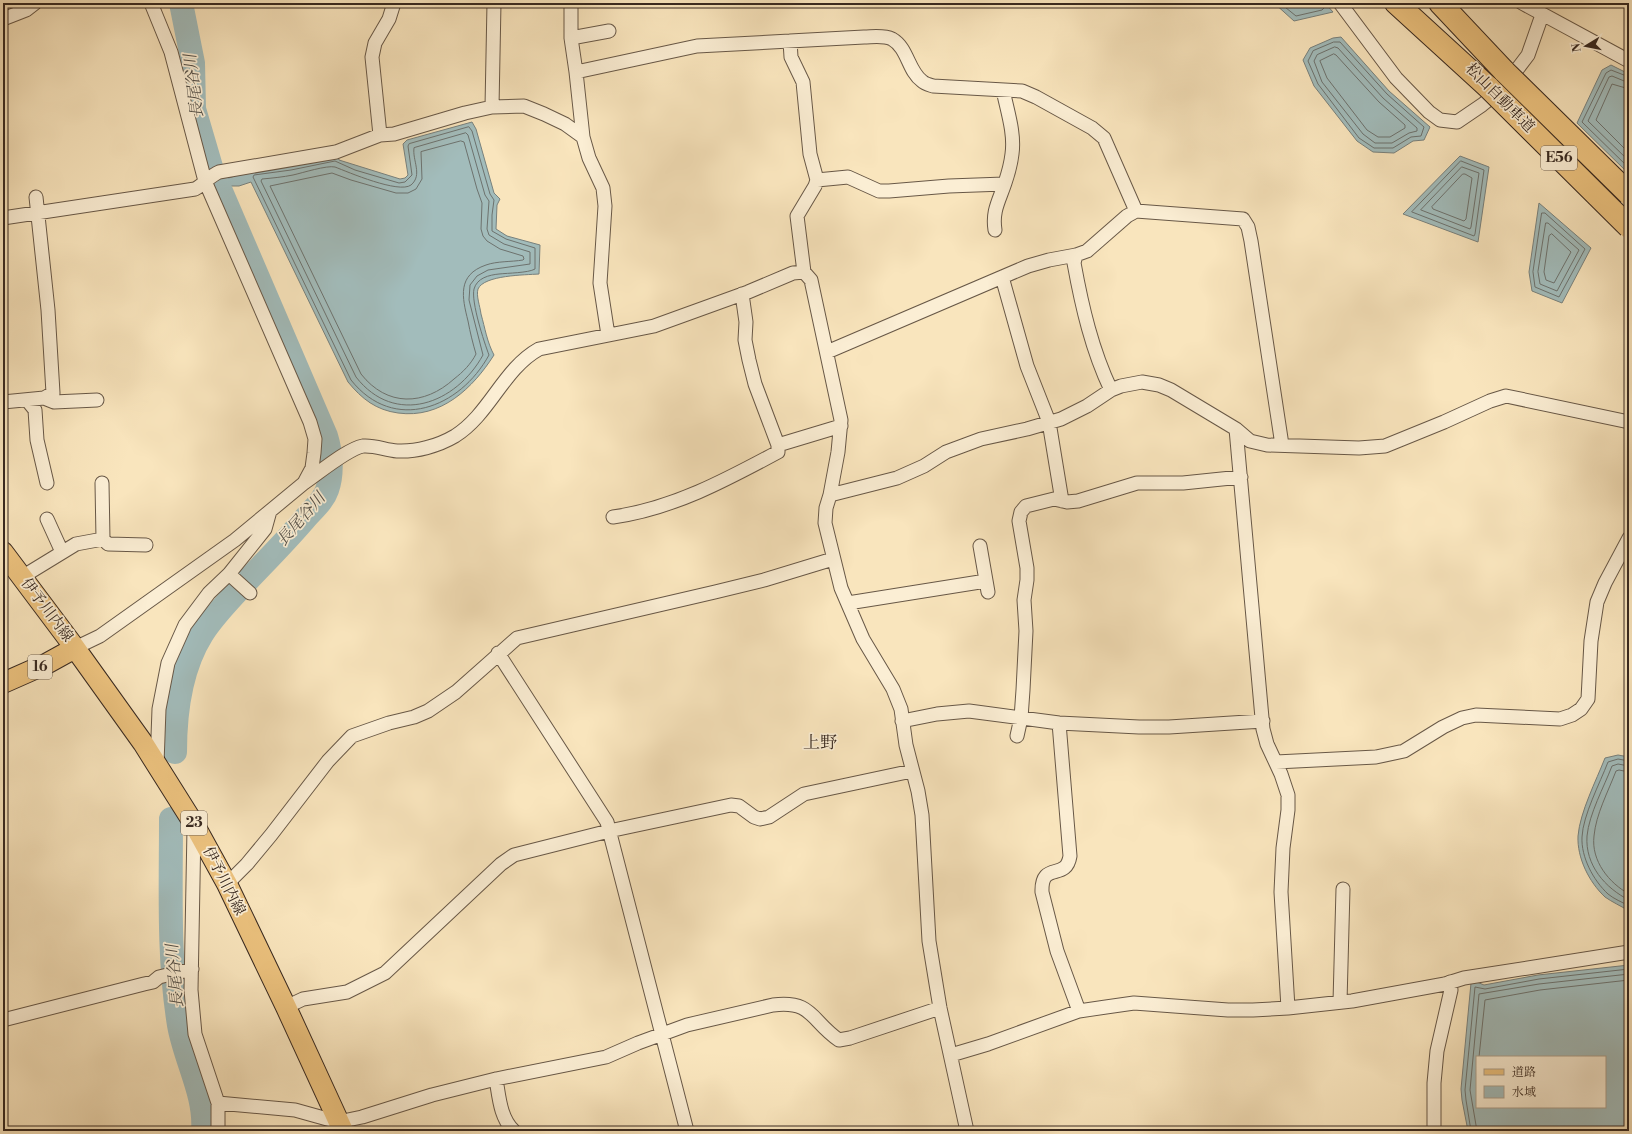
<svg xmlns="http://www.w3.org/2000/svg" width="1632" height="1134" font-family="'Libre Bodoni','Noto Serif JP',serif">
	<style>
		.water { fill: #a2bcbb; stroke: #78817d; fill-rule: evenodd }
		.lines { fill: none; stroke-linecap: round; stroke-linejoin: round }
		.shore { stroke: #6d726e; stroke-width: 1 }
		.river { stroke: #a2bcbb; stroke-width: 24 }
		.street-casing { stroke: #685847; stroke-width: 15 }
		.primary-casing { stroke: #382920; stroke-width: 22 }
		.highway-casing { stroke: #382920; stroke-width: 24 }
		.street { stroke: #fbeed4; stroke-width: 13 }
		.primary { stroke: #ecc27e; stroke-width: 20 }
		.highway { stroke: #ecc27e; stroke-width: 22 }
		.highway-bridge-casing { stroke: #382920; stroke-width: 24; stroke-linecap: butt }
		.highway-bridge { stroke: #ecc27e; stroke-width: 22 }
		.labels { text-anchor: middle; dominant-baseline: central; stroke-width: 3.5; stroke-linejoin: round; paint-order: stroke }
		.shield { fill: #fbeed4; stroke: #726456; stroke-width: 1 }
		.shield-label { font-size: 14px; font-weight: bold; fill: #382920 }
		.street-label { font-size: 15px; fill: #382920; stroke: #fbeed4 }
		.water-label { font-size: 16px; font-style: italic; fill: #524e47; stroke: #fbeed4 }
		.quarter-label { font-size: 17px; fill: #382920; stroke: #fbeed4 }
	</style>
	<rect width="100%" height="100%" fill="#f9e5bd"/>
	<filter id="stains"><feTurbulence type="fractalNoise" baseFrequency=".005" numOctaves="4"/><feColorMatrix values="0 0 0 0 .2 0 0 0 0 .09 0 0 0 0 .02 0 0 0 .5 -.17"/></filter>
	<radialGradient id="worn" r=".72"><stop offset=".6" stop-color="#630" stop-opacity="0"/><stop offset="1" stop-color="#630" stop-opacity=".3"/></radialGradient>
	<!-- water -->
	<path class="water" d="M1274,3h51l8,9 -39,9z
		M1341,37l48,54 41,36 -6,13 -11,1 -19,12 -21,-1 -16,-11 -43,-55 -11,-26 7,-12 23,-10z
		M1611,65l18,9v100l-52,-51 25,-53z
		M472,122l4,7 18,64 6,6 -3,6 -1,24 11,7 33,9 -1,29c-14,1 -55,1 -61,15 -2,7 2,17 3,25 4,14 6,28 13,41 -21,33 -53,64 -96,58 -22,-3 -36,-14 -50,-31l-97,-200 -12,4h-13l-9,3 -2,-6c7,-5 16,-4 23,-9l100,-18 1,4 61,19 5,-1 3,-3 -5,-31 4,-4z
		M1460,156l29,11 -11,75 -75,-28z
		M1539,203l52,45 -29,55 -30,-12 -3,-19z
		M1618,755l11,2v154c-8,-5 -17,-9 -24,-14 -16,-15 -28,-39 -27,-61 2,-24 18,-55 27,-78z
		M1629,965v166h-161l-6,-31 -1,-11 10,-106 6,-1 7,3 54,-10zM1477,1057h128v50h-128z"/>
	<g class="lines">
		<!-- shore -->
		<path class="shore" d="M1280,3l16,13 26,-6 2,-2 -2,-5
			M1334,42h6l47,52 37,33 -3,9 -10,1 -18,11h-19l-15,-10 -41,-54 -10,-23 5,-10z
			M1335,47l3,1 45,50 34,30v3l-8,2 -17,10h-17l-12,-9 -41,-52 -8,-21 3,-6z
			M1334,54l2,1 43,47 26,23v3l-15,9h-12l-11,-7 -40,-52 -7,-17z
			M1629,77l-18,-7 -5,3 -24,49 47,46
			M1629,83l-17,-7 -3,1 -21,44 41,40
			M1629,89l-17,-5 -16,36 33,33
			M469,127l3,4 18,63 4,6 -2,15v16l14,8 29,9v21c-7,4 -27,4 -36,5 -10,1 -22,4 -25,15 -3,13 10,53 15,66 -29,53 -95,79 -138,25l-98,-203 1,-2 37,-5 44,-9 20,9 44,13 6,-1 7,-7 -4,-29 1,-2z
			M466,133l2,2 17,60 4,6 -2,28 2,6 15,9 26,8v12l-42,6 -11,6 -7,9 -1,15 14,55c-27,49 -88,72 -127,22l-95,-196 1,-2c11,-1 21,-2 31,-4 9,-2 34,-10 42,-8 13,5 64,27 76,18 12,-10 1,-25 3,-37z
			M461,141l3,1 13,47 5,14 -1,26 2,7 4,5 13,8 23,7 1,3 -1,1c-12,2 -26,1 -37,5 -29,10 -24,32 -18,56 2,11 5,23 8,33 -5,10 -13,18 -22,25 -30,27 -67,28 -93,-5l-91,-188 62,-13 19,7 45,13h12l8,-4 6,-10 -1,-27z
			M1461,161l23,9 -9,64 -1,2 -62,-24z
			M1462,167l17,6 -8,54 -1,2 -49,-19z
			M1463,174h2l7,4 -6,41 -2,2 -31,-12 -1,-2z
			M1542,213h3l40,36 -26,48 -24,-10 -2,-15z
			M1546,223h2l31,27 -22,41 -17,-7 -2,-12z
			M1552,234l19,18 -17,31 -8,-3 -2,-8 5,-36z
			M1629,761l-11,-2 -10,3c-8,21 -25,53 -26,75 -1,20 11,43 26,57 6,5 14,8 21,12
			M1629,766l-11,-2 -6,2c-8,21 -23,48 -25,70 -2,29 18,52 42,64
			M1629,772l-10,-2 -3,1c-8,21 -20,43 -22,65 -3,25 15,47 35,58
			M1479,1057l6,-57 55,-10 89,-10
			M1471,1131l-5,-31 -1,-10 10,-103 10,2 54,-10 90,-10
			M1477,1131l-7,-41 9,-96 60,-10 90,-10"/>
		<!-- river -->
		<path class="river" d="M181,3l12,60 1,46 17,58
			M175,752c0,-40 5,-83 27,-118 12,-19 29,-36 45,-53 19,-20 38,-39 56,-60 8,-10 20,-19 24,-31 6,-17 4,-38 -1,-54l-109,-254
			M171,819c0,69 -3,138 8,206 6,35 27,70 24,106"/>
		<!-- street casing -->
		<g class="street-casing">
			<path id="street" d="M571,3v35l5,34 7,65
				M1340,3l56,75 33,34 11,8 17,2 25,-17 21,-17 25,-33 14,-40
				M1522,3l107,58
				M3,19l23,-9 9,-7
				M571,38l38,-7
				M790,41l1,16 12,25 7,72 7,26 -2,6 -18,30 7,56
				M576,72l121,-26 167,-9c8,0 20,-2 28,2 16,9 16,32 30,42 3,3 8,4 11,5l89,5 14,6 56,31 12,10 32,73
				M492,107l32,-1 20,8 21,10 18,13 6,21 14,30 2,18 -5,77 8,52
				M380,135l-8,-78 3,-14 14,-24 5,-16
				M817,180l31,-3 31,14h10l60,-5 55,-2
				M3,218l192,-29c9,-5 15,-13 24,-17l117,-20 44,-17 14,-1 71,-21 27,-6 2,-104
				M995,230c-3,-19 4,-29 10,-47 3,-9 6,-20 7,-29 3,-21 -5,-44 -9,-64
				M1076,255l-2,8c8,44 18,87 37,127
				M1002,277l25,89 22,56 13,79
				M827,352l201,-86 21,-6 27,-5 11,-4 40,-35 9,-5 107,8 5,8 3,14 31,204
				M44,398l10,4 43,-2
				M27,400l8,10 2,30 10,43
				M3,402l41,-4 9,-5 -5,-83 -12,-113
				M1236,429l27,300 4,15 14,30 7,21v15l-5,38 -2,44 7,116
				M778,445l63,-19
				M102,483l1,56 5,5 38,1
				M304,483c15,-10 43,-34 59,-37 12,-1 22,4 34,5 19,1 41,-5 58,-15 35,-22 48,-67 84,-87l115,-23 94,-34 45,-19 11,-1 7,8 30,140 -3,32 -8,43 -4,13 -1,15 16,65 22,51 30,50 8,20 5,36 12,46 4,24 7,126 11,67 27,123
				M830,495l67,-17 27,-12 22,-14 35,-13 46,-10 34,-10 26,-13 24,-16 10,-4 21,-4 17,3 12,5 65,39 14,12 17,4 92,3 26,-2 59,-24 46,-21 16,-5 123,26
				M613,517c59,-8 113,-37 165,-65v-7l-23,-61 -6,-24 -4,-20 1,-18 -4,-28
				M47,519l15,33
				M980,546l8,46
				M229,574l21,19
				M22,577l54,-33 27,-5
				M848,603l138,-22
				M75,648l25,-12 135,-96 69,-57 8,-15 2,-15 1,-14 -5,-17 -105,-241 -34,-129 -20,-49
				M498,653l109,169 80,309
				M902,721l35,-7 32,-3 90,12 80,4h30l94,-6
				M1059,723l11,133c-4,26 -29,4 -28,36l15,59 22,60
				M1017,736l4,-18 2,-28 3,-59 -2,-31 3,-20v-12l-8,-47 2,-9 5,-6 28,-7 13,3 11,-1 59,-18h46l58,-6
				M1276,762l100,-5 28,-6 39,-24 19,-9 14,-3 84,4 12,-4 9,-6 7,-10 3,-58 6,-39 8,-19 24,-45
				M157,764l2,-55 9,-46 17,-38 24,-32 20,-19 36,-45 5,-18
				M194,828l-3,162 4,44 23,69v28
				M227,884l20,-20 24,-29 57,-74 24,-25 37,-13 25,-6 14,-6 28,-19 61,-54 198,-46 49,-12 69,-21
				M1340,1002l3,-113
				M286,1007l17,-8 44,-7 38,-19 116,-109 13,-9 95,-24 122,-26 8,1 15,11 6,2 9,-2 35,-23 108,-23
				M3,1020l141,-36 9,-2 6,-5 33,-8
				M951,1055l37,-11 91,-33 27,-4 28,-4 94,7h25l35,-2 64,-7 93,-17 19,-6 165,-26
				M496,1079c3,17 4,39 18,52
				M218,1103l77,7 43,12 3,3
				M338,1122l24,-5 70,-22 64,-16 110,-22 32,-14 49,-18 86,-20c40,-5 38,16 66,35l11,-2 90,-30
				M1434,1131v-48l3,-32 14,-61 -1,-8"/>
		</g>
		<!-- primary casing -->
		<g class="primary-casing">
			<path id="primary" d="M3,552l72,96 68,95 51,81 33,60 59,123 57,124
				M3,683l43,-19 29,-16"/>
		</g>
		<!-- highway casing -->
		<g class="highway-casing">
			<path id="highway" d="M1396,3l93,85
				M1440,3l65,69"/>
		</g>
		<!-- street -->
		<use href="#street" class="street"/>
		<!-- primary -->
		<use href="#primary" class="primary"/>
		<!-- highway -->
		<use href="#highway" class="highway"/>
		<!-- highway-bridge casing -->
		<g class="highway-bridge-casing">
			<path id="highway-bridge" d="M1505,72l124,122
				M1489,88l140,139"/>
		</g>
		<!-- highway-bridge -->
		<use href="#highway-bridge" class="highway-bridge"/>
	</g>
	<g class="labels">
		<!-- shield labels -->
		<g class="shield">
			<rect x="1541" y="146" width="36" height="24" rx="3"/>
			<rect x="28" y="655" width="24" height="24" rx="3"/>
			<rect x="181" y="811" width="26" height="24" rx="3"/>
		</g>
		<g class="shield-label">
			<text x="1559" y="158">E56</text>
			<text x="40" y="667">16</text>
			<text x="194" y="823">23</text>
		</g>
		<!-- street labels -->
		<g class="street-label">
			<text transform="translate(1500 98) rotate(45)">松山自動車道</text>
			<text transform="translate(47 610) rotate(53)">伊予川内線</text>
			<text transform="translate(224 881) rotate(63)">伊予川内線</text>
		</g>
		<!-- water labels -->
		<g class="water-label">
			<text transform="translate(194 86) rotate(-97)">長尾谷川</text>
			<text transform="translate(301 519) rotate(-49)">長尾谷川</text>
			<text transform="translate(175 976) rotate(-95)">長尾谷川</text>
		</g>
		<!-- quarter labels -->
		<g class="quarter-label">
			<text x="820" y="743">上野</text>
		</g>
	</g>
	<!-- margin -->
	<rect width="1632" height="1134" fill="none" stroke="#f9e5bd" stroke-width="16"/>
	<rect x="4" y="4" width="1624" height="1126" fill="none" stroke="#382920" stroke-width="2"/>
	<rect x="8" y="8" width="1616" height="1118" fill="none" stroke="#382920"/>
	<!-- legend -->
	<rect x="1476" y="1056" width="130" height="52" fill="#fbeed4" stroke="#ad9f8c"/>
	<rect x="1484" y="1069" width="20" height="6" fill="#ecc27e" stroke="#ad9f8c"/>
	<text x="1512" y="1076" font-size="12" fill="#382920">道路</text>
	<rect x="1484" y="1086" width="20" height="12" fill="#a2bcbb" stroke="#ad9f8c"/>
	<text x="1512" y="1096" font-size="12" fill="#382920">水域</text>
	<!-- north arrow -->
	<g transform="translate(1586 46) rotate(260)" stroke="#fbeed4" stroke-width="3" paint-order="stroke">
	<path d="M0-3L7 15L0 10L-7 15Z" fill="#382920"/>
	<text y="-6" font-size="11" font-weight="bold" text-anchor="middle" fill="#382920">N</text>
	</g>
	<rect width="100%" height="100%" filter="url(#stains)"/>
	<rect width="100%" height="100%" fill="url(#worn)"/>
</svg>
